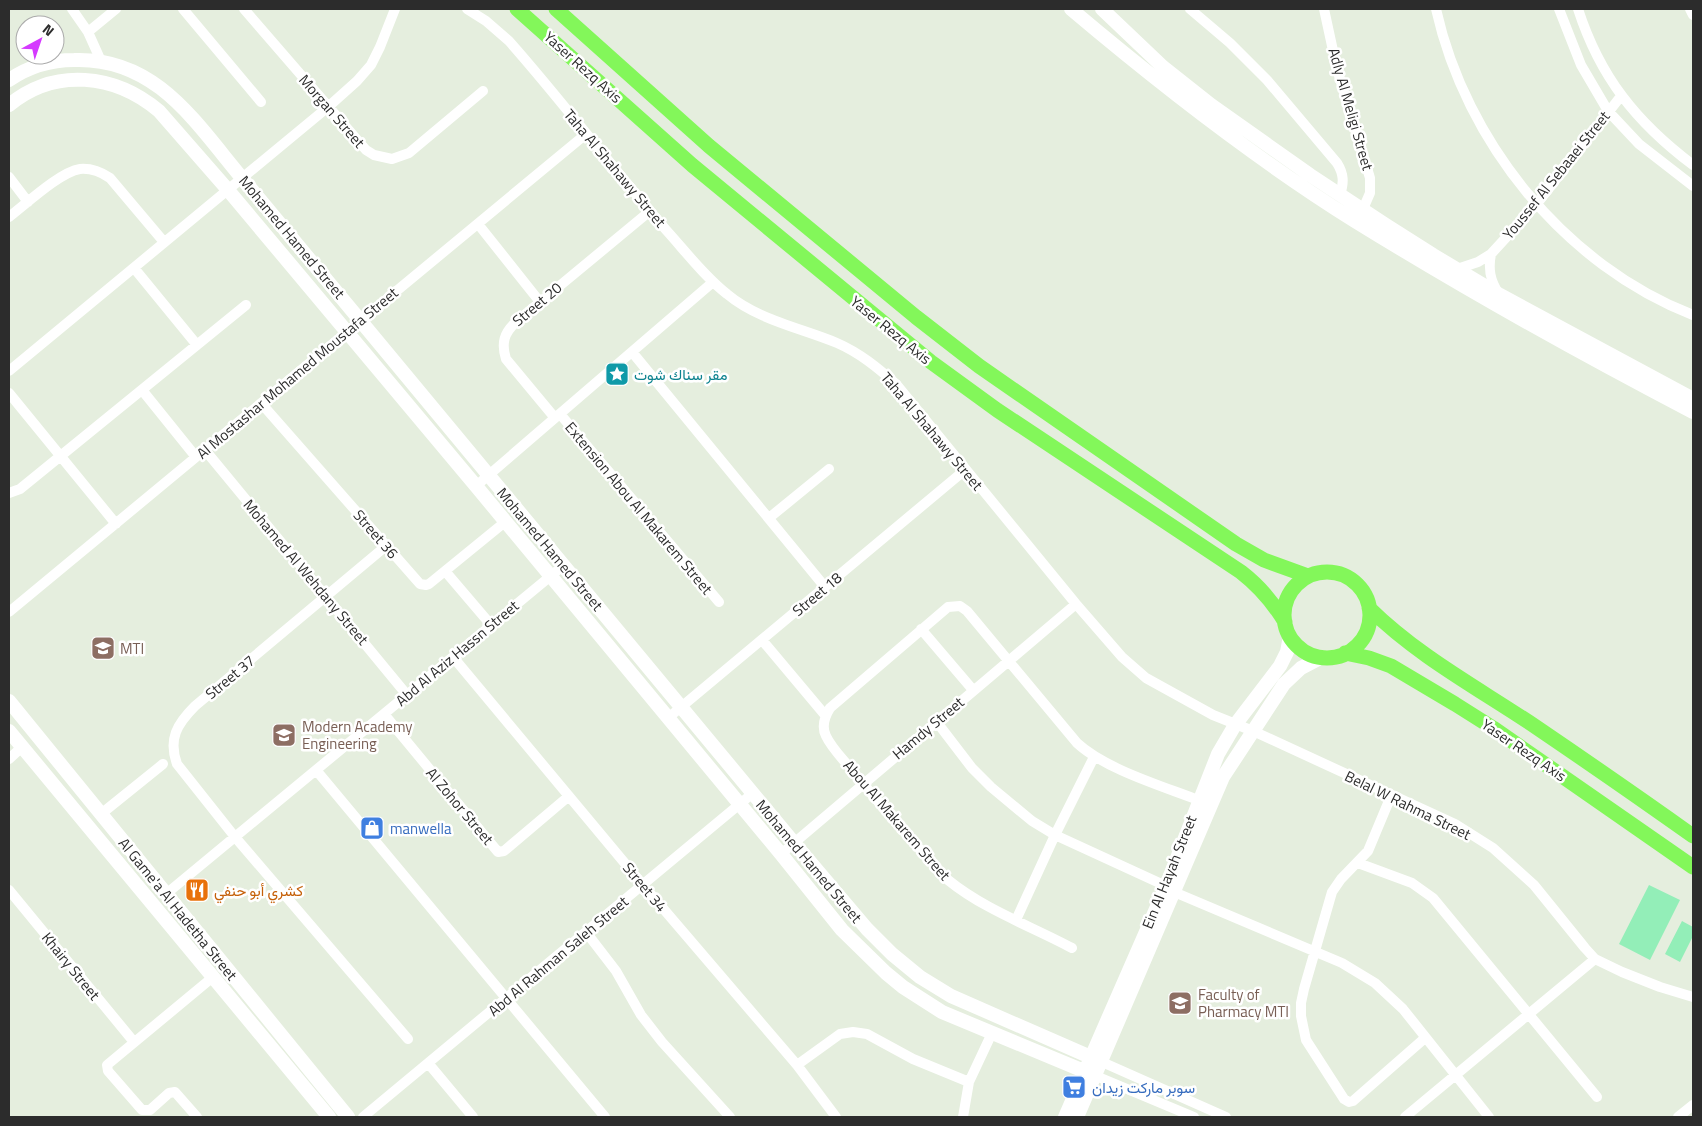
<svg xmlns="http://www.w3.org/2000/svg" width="1702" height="1126" font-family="'Titillium Web',Vazirmatn,sans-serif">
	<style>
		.pitch { fill: #93eeb8 }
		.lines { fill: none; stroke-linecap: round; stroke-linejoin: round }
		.street { stroke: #fff; stroke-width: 10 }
		.secondary { stroke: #fff; stroke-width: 14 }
		.primary { stroke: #83f75a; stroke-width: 15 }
		.labels { text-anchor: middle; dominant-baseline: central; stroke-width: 5; stroke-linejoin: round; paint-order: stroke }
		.street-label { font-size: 15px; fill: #2c2c2c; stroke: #fff }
		.culture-label { font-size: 15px; fill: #0d838f; stroke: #fff; text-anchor: start }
		.education-label { font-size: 15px; fill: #785e54; stroke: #fff; text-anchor: start }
		.shop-label { font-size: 15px; fill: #366cbe; stroke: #fff; text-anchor: start }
		.food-label { font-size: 15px; fill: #c56008; stroke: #fff; text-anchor: start }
	</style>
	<rect width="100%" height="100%" fill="#e5eede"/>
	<!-- pitch -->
	<path class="pitch" d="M1649,885l31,15 -30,60 -31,-16z
		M1682,921l11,6v9l-13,26 -15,-8z"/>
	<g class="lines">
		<!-- street -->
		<path class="street" d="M72,9l16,23 13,29
			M183,9l78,93
			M244,9l122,141 8,5 18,4 17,-6 74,-62
			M467,9l19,12 23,20c55,62 104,128 158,190 19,21 37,45 60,63 31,26 74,34 110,49 23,10 41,25 59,41l180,220 46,53 24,21 67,37 40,16 202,93 38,24 41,37 51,63 10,11 27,13 38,15 33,10
			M1190,9l40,34 37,37 70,83c7,11 7,20 3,32
			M1324,9l13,60 33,109v15l-7,16
			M1436,9c30,134 129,256 257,306
			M1559,9l22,56 27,46 31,33 54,42
			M1578,9c22,68 58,113 115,156
			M1690,9l3,6
			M88,32l28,-23
			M9,177l19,25
			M9,217c17,-13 51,-45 71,-48 12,-1 21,3 30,9l54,64
			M478,224l62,78
			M1491,254c-3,15 -1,27 8,40
			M134,268l63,77
			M1457,269l21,-7 13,-8 45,-49 85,-109
			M632,352l193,235
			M9,371l319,-264 29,-26 14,-16 9,-18 15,-38
			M142,390l54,67
			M9,393l107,131
			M261,403l159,181 6,1 3,-1 76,-62
			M560,414l159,188
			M555,418l-49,-59c-5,-16 -2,-26 10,-37l134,-111
			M205,450l202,245
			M476,486l237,-204
			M9,493l11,-4 226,-184
			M769,518l60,-49
			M386,546l-191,160c-18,18 -27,33 -18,58l58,73 173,202
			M445,571l46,54
			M9,612l577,-478
			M921,629l52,61
			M762,640l63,75
			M453,657l190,228 154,180 39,52
			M384,714l114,138 6,-1 65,-55
			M668,718l297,-248
			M936,721l36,47 19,19 41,34 23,14 111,51
			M9,759l13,-12
			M316,770l289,347
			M1391,796l-23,55 -27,28 -9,13 -28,97 -3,14v13l5,24 38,59 5,3 4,-1 72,-63
			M101,814l62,-50
			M781,854l295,-250
			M1358,863l54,20 21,15 164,199
			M9,890l125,152
			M1174,892l168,71 33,20 28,26 86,108
			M166,894l398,-329
			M1016,920l39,-85 39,-78
			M586,932l30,39 25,44 21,27 68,75
			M1072,948c-41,-22 -87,-38 -124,-68 -32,-34 -64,-71 -94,-107 -9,-12 -22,-24 -28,-37 -5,-10 -1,-20 4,-28l118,-101 12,-1 7,5 110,132c28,26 85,43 121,57
			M1102,1062l124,55
			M428,1063l45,54
			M797,1065l43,-31 13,-2 14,2 46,25 56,23
			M1096,1076l98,41
			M197,1117l-22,-25 -6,1 -19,17h-8l-34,-39 -1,-6 106,-88
			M363,1117l390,-324
			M963,1117l6,-35 23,-49
			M1405,1117l190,-158
			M1678,1117l15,-12"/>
		<!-- secondary -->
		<path class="secondary" d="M1071,9c90,76 183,149 284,212 110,68 223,131 338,191
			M1102,9l61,58 48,38 99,70 76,50 47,30 67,40 193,104
			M9,80c19,-13 42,-20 65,-20 82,-3 121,62 168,118l552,665 73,86 25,25 28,23 31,19 151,66
			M9,105c46,-38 106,-31 150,6l69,79 248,296 305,368 61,76 44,43 17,14 39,25 154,64
			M9,701l339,416
			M9,731l320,386
			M1065,1117l101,-231 52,-132 17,-29 45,-59 7,-14 3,-16
			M1077,1117l146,-340 61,-93 17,-16 21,-11"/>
		<!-- primary -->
		<path class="primary" d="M517,9l175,156 239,197 66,48 244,162c18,14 32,30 44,50
			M556,9l153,137 207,171 63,49 257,178 28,16 44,16
			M1284 615a43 43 0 1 1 86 0a43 43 0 1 1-86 0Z
			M1369,608c50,49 109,80 167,119 53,36 105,72 157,109
			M1345,653l24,5 22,8 64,38 38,24 200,139"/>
	</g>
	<!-- icons -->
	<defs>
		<g id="sight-square" transform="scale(1.25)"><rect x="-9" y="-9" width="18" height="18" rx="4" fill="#0f9aa8" stroke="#fff"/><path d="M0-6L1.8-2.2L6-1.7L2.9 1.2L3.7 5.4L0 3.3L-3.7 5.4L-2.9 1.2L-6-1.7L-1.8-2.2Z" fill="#fff"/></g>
		<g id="university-square" transform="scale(1.25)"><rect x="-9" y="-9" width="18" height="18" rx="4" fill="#8d6e63" stroke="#fff"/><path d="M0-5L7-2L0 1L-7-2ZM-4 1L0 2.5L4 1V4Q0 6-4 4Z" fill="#fff"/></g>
		<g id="shop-square" transform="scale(1.25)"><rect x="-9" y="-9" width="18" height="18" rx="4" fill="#3f7fe0" stroke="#fff"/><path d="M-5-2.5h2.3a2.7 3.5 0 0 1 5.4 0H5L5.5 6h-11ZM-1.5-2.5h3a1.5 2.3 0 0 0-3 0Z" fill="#fff"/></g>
		<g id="restaurant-square" transform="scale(1.25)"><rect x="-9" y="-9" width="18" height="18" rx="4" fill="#e8710a" stroke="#fff"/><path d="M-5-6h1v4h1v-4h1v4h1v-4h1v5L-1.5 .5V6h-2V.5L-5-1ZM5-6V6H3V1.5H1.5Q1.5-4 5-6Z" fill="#fff"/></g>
		<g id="supermarket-square" transform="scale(1.25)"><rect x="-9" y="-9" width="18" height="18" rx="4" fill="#3f7fe0" stroke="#fff"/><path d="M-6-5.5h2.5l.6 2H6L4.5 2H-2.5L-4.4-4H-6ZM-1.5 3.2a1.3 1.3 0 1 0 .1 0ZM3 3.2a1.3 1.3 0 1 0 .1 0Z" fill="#fff"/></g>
	</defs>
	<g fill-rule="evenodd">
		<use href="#sight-square" x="617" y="374"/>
		<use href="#university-square" x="103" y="648"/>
		<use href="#university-square" x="284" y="735"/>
		<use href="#shop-square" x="372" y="828"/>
		<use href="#restaurant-square" x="197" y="890"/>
		<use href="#university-square" x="1180" y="1003"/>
		<use href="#supermarket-square" x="1074" y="1087"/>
	</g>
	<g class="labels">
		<!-- street labels -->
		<g class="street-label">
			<text transform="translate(583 67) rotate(42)">Yaser Rezq Axis</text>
			<text transform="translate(1351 109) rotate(74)">Adly Al Meligi Street</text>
			<text transform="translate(332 111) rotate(49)">Morgan Street</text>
			<text transform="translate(615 168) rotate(50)">Taha Al Shahawy Street</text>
			<text transform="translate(1556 175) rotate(-51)">Youssef Al Sebaaei Street</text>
			<text transform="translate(292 237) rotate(50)">Mohamed Hamed Street</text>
			<text transform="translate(537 304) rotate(-40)">Street 20</text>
			<text transform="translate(891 330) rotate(39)">Yaser Rezq Axis</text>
			<text transform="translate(297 373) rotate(-40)">Al Mostashar Mohamed Moustafa Street</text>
			<text transform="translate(932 431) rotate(50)">Taha Al Shahawy Street</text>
			<text transform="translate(639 508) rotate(50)">Extension Abou Al Makarem Street</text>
			<text transform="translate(376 534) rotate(49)">Street 36</text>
			<text transform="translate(550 549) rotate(50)">Mohamed Hamed Street</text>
			<text transform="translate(306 572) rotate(50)">Mohamed Al Wehdany Street</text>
			<text transform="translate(817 594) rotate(-40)">Street 18</text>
			<text transform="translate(457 653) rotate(-40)">Abd Al Aziz Hassn Street</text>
			<text transform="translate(230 677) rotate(-40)">Street 37</text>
			<text transform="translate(928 728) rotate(-40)">Hamdy Street</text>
			<text transform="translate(1524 750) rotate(34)">Yaser Rezq Axis</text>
			<text transform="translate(1408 805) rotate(26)">Belal W Rahma Street</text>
			<text transform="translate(460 806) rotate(50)">Al Zohor Street</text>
			<text transform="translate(897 820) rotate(49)">Abou Al Makarem Street</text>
			<text transform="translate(809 861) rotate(50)">Mohamed Hamed Street</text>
			<text transform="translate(1169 872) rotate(-68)">Ein Al Hayah Street</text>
			<text transform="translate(645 887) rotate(50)">Street 34</text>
			<text transform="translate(178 909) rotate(51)">Al Game'a Al Hadetha Street</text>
			<text transform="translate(558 956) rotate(-40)">Abd Al Rahman Saleh Street</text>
			<text transform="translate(71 966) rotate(51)">Khairy Street</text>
		</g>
		<!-- culture labels -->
		<g class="culture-label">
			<text x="634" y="374">مقر سناك شوت</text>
		</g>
		<!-- education labels -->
		<g class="education-label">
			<text x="120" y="648">MTI</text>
			<text x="302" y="726">Modern Academy<tspan x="302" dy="17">Engineering</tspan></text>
			<text x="1198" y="994">Faculty of<tspan x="1198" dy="17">Pharmacy MTI</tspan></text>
		</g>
		<!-- shop labels -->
		<g class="shop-label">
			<text x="390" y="828">manwella</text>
			<text x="1092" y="1087">سوبر ماركت زيدان</text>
		</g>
		<!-- food labels -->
		<g class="food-label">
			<text x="214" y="890">كشري أبو حنفي</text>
		</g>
	</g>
	<!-- border -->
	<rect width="1702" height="1126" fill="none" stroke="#2c2c2c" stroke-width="20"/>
	<!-- north arrow -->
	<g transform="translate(40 40) rotate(40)"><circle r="24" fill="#ffffff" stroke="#ababab"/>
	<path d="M0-4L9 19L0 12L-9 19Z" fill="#d53aff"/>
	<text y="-8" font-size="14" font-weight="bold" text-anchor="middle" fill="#2c2c2c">N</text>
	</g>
</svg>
